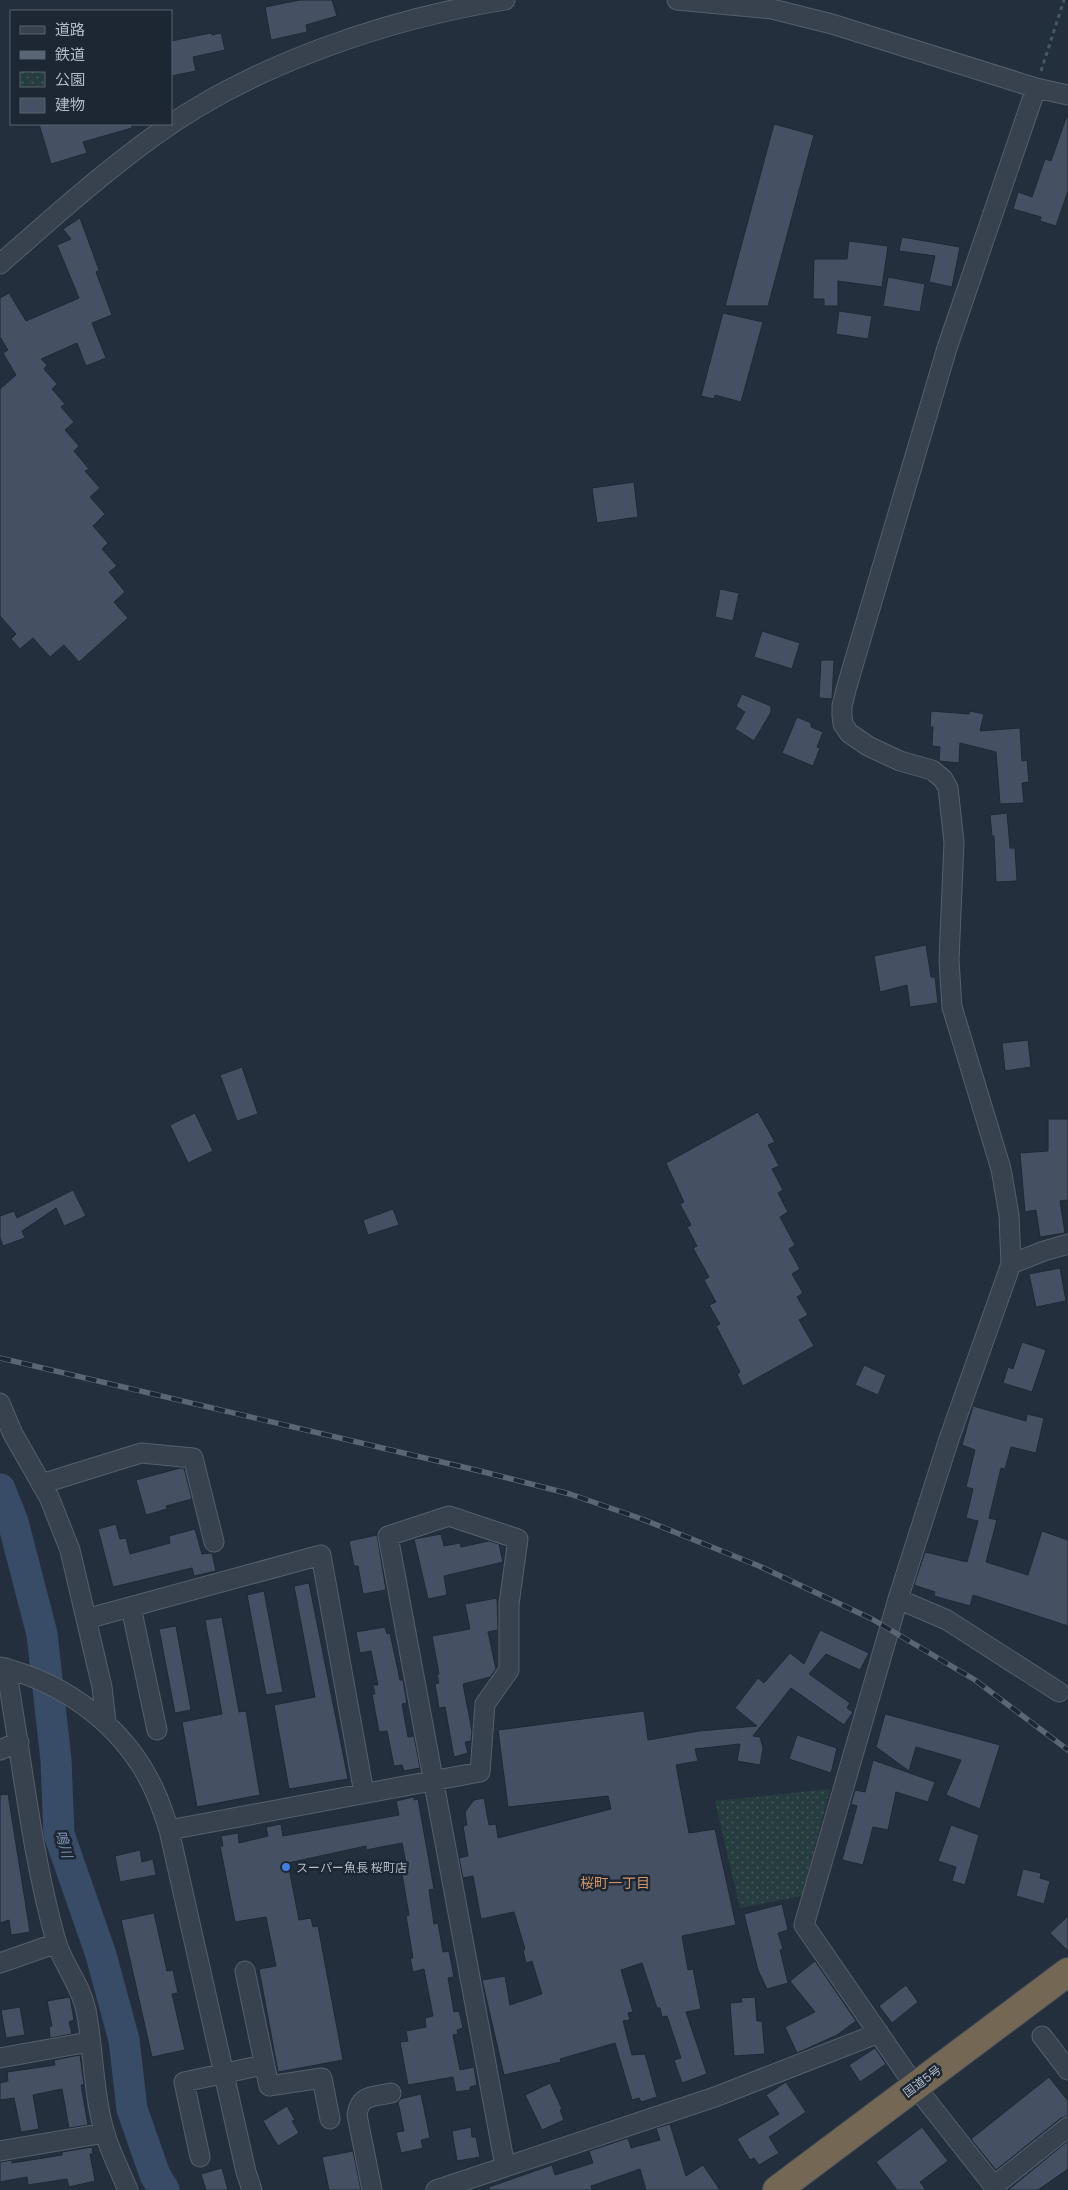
<svg xmlns="http://www.w3.org/2000/svg" width="1068" height="2190" font-family="Poppins,'Noto Sans JP',sans-serif">
	<style>
		.park { fill: url(#park-dots) }
		.lines { fill: none; stroke-linecap: round; stroke-linejoin: round }
		.river { stroke: #394c67; stroke-width: 31 }
		.building { fill: #455162; stroke: #1f2835 }
		.minor-casing { stroke: #565f6c; stroke-width: 21 }
		.highway-casing { stroke: #434c59; stroke-width: 30 }
		.path { stroke: #44595c; stroke-width: 3; stroke-dasharray: 4 4; stroke-linecap: butt }
		.minor { stroke: #38414e; stroke-width: 19 }
		.highway { stroke: #746855; stroke-width: 28 }
		.rail-casing { stroke: #5a6575; stroke-width: 5.5 }
		.rail { stroke: #1d2633; stroke-width: 4; stroke-dasharray: 11; stroke-linecap: butt }
		.shop-dot { fill: #3f7fe0; stroke: #1d2633; stroke-width: 2 }
		.labels { text-anchor: middle; dominant-baseline: central; stroke-width: 5; stroke-linejoin: round; paint-order: stroke }
		.poi-label { font-size: 12px; fill: #b4bcc9; stroke: #1d2633; text-anchor: start }
		.street-label { font-size: 12px; fill: #b4bcc9; stroke: #1d2633 }
		.water-label { font-size: 14px; font-style: italic; fill: #7c92b1; stroke: #1d2633 }
		.neighbourhood-label { font-size: 14px; fill: #d59563; stroke: #1d2633 }
	</style>
	<defs>
		<pattern id="park-dots" width="8" height="8" patternUnits="userSpaceOnUse" patternTransform="scale(1.25)"><rect width="8" height="8" fill="#263c3f"/><path d="M2 2h.1M6 6h.1" fill="none" stroke="#435659" stroke-width="1.8" stroke-linecap="round"/></pattern>
	</defs>
	<rect width="100%" height="100%" fill="#242f3e"/>
	<!-- park -->
	<path class="park" d="M830,1789l-28,107 -62,12 -25,-107z"/>
	<g class="lines">
		<!-- river -->
		<path class="river" d="M0,1489l13,33 29,112 14,126 3,74 42,121 23,85 8,69 23,66 9,15"/>
	</g>
	<!-- building -->
	<path class="building" d="M300,0h32l5,16 -31,9 1,7 -36,8 -6,-33z
		M211,33l1,2 9,-2 4,17 -32,7 3,14 -25,5v-35z
		M1066,118h2v73l-12,35 -16,-5 1,-4 -28,-8 5,-17 14,5 13,-38 6,2z
		M39,124h93v4l-49,14 4,11 -36,11z
		M774,124l40,11 -46,171h-43z
		M80,218l19,52 -3,2 16,43 -20,8 14,35 -20,8 -9,-23 -36,16 6,6 -3,4 13,15 -5,5 13,15 -4,3 13,15 -9,8 14,16 -5,5 15,18 -4,2 15,17 -10,9 15,17 -12,12 15,17 -6,6 15,17 -8,6 16,20 -11,10 14,16 -49,44 -15,-17 -14,12 -17,-19 -13,11 -9,-10 5,-5 -16,-18v-227l16,-14 -13,-22 5,-3 -8,-13v-39l9,-5 17,28 53,-23 -22,-53 14,-6 -8,-10z
		M902,237l58,10 -8,40 -23,-5 6,-26 -36,-5z
		M849,241l39,5 -6,41 -44,-6v25h-14v-7h-11l1,-40h33z
		M888,277l37,7 -5,28 -37,-6z
		M839,311l33,5 -4,23 -32,-5z
		M723,313l40,9 -22,80 -26,-7 -1,4 -13,-3z
		M634,482l4,35 -41,6 -5,-35z
		M720,589l19,4 -6,28 -18,-4z
		M762,631l38,12 -8,26 -38,-12z
		M821,660h13l-2,39 -13,-1z
		M742,694l29,12v6l-17,29 -19,-12 10,-17 -9,-6z
		M931,711l38,3 1,-3 14,3 -4,17 40,-3 2,33 5,-1 2,22 -7,1 2,20 -24,1 -4,-52 -36,-9 -1,20 -20,-2 1,-14 -8,-1 1,-19h-3z
		M797,717l14,6v4l12,5 -6,15 3,1 -7,18 -31,-13z
		M1007,813l3,35h5l2,33 -21,1 -2,-46h-2l-2,-21z
		M926,945l5,32h4l3,26 -28,4 -3,-22 -27,7 -6,-36z
		M1028,1040l3,27 -26,4 -3,-28z
		M242,1067l16,47 -21,7 -17,-46z
		M758,1112l17,30 -7,3 11,21 -7,3 11,21 -5,3 10,19 -8,5 15,28 -6,4 11,20 -8,5 11,19 -6,4 11,18 -9,5 15,26 -71,40 -6,-12 3,-2 -24,-46 4,-2 -11,-19 7,-3 -12,-22 5,-3 -16,-29 4,-2 -10,-19 4,-2 -11,-21 4,-2 -18,-39z
		M195,1113l18,38 -25,12 -18,-38z
		M1048,1119h20v81l-8,1 5,32 -25,4 -4,-27 -11,2 -5,-59 28,-2z
		M73,1190l13,26 -22,10 -8,-18 -34,23 3,7 -22,8 -3,-8v-22l14,-5 3,7z
		M393,1209l6,16 -31,10 -5,-15z
		M1060,1268l6,33 -30,6 -7,-33z
		M1022,1342l24,8 -14,42 -29,-9 5,-16 5,2z
		M864,1365l22,10 -8,20 -23,-10z
		M973,1406l53,15 1,-7 17,4 -8,35 -25,-6 -6,22 -4,-1 -12,50 8,2 -11,42 42,13 14,-44 26,9v86l-95,-31 -3,11 -36,-10 1,-4 -21,-7 11,-33 42,10 11,-41 -12,-3 7,-29 -7,-2 9,-37 -13,-5z
		M180,1468h4l8,31 -26,7 1,3 -21,6 -10,-35z
		M116,1524l4,15 6,-1 4,16 40,-11 -1,-7 26,-7 7,25 10,-1 4,18 -22,5 -2,-8 -79,19 -15,-58z
		M441,1534l3,12 16,-3 1,4 28,-6 10,3 4,18 -59,14 3,19 -19,4 -14,-60z
		M377,1535l9,55 -23,4 -5,-28h-4l-5,-25z
		M309,1583l39,196 -59,10 -15,-84 41,-8 -21,-111z
		M264,1591l19,101 -17,3 -19,-100z
		M497,1598l1,32 -10,2 8,37 -6,8 -27,7 9,47 -1,10 -6,1 3,11 -14,4 -9,-50 -6,1 -4,-24 4,-1 -2,-8 2,-1 -7,-38 38,-7 -5,-25z
		M222,1617l17,95 7,-1 14,84 -63,12 -15,-85 40,-8 -17,-94z
		M176,1626l15,84 -16,3 -16,-84z
		M385,1627l2,7 3,-1 10,47h3l4,23 -5,1 6,33 6,-1 6,32 -16,3 -2,-6 -8,1 -7,-35 -8,1 -7,-38h3l-2,-9h5l-7,-34 -11,2 -4,-21z
		M820,1630l49,23 -9,17 -34,-16 -17,20 41,29 -3,5 6,4 -9,13 -53,-37 -38,48 7,1 3,11 -3,17 -23,-4 3,-17 -45,5 3,12 -22,4 13,68 26,-4 21,96 -54,11 6,34 5,-1 8,40 -15,3 21,62 -25,9 -8,-23 7,-2 -14,-42 -5,1 -2,-9h-3l-15,-45 -21,7 12,42 -5,1 2,7 -7,1 9,34 13,-1 12,43 -16,5 -2,-4 -7,2 -17,-57 -55,16 1,3 -57,13 -22,-95 23,-4 5,29 32,-11 -10,-33 -6,2 -3,-13 2,-1 -11,-37 -33,7 -8,-43 -10,2 -4,-20 9,-2 -5,-30 4,-1 -2,-13 9,-12 10,-2 5,27 7,-1 2,14 113,-29 -3,-13 -100,11 -10,-77 146,-19 4,29 51,-9 58,-5 -22,-18 23,-30 6,5 26,-30 14,11z
		M885,1714l115,31 -20,64 -34,-14 15,-35 -45,-13 -7,24 -33,-24z
		M797,1735l40,13 -6,25 -42,-14z
		M873,1760l62,22 -7,20 -32,-10 -8,38 -15,-3 -10,38 -21,-5 15,-54 -6,-2 4,-14 10,2z
		M8,1794l22,138 -19,3 -2,-15 -9,3v-128z
		M414,1797v3l4,-1 16,90 -5,1 5,34 4,-1 5,29 6,-1 5,26 -6,1 6,34 5,-1 4,17 -6,2 1,4 -5,1 7,35 14,-3 3,18 -7,2v3l-14,2 -3,-15 -45,8 -8,-43 8,-1 -2,-10 20,-4 -1,-9 8,-2 -9,-47 -11,3 -3,-14h3l-7,-42 3,-1 -7,-41 6,-1 -6,-30 -36,7v-4l-78,17 11,57 12,-2 2,9 5,-1 25,134 -65,12 -19,-103 17,-3 -10,-49 -31,5 -15,-76h3l-2,-10 17,-3 1,10 29,-7 -2,-9 15,-3 2,12 116,-21 -3,-14z
		M951,1825l28,10 -14,50 -13,-4 4,-14 -18,-6z
		M140,1850l2,12 11,-3 3,16 -36,7 -5,-26z
		M1023,1869l18,4 -1,5 10,3 -6,23 -28,-8z
		M782,1904l6,26 -10,3 5,16 -3,1 8,33 -21,6 -9,-19 -14,-56z
		M154,1913l13,58 6,-1 5,23 -6,1 13,56 -33,7 -31,-137z
		M1068,1916v35l-18,-18z
		M815,1961l41,60 -19,14 -40,18 -12,-26 30,-15 -25,-31z
		M906,1985l12,17 -26,21 -13,-17z
		M70,1997l4,23 -5,2 3,12 -22,4 -1,-11 3,-1 -5,-25z
		M755,1997l2,24h5l3,33 -31,2 -4,-53 12,-1 -1,-4z
		M20,2007l5,28 -19,3 -5,-28z
		M875,2048l11,16 -26,18 -11,-17z
		M80,2055l4,30h-3l7,40 -19,3 -7,-39 -29,6 6,34 -18,3 -7,-34 -14,2v-17l8,-2 -1,-9 48,-7 -1,-5z
		M1049,2077l19,24v15l-7,2 -65,52 -25,-31z
		M786,2082l20,30 -37,25 10,16 -20,12 -5,-7 -4,2 -13,-21 42,-25 -13,-19z
		M550,2083l12,26 -2,1 4,10 -22,10 -17,-35z
		M421,2094l9,44 -9,2 2,8 -22,5 -5,-21 8,-1 -6,-29 2,-3z
		M287,2106l8,14 -3,1 7,12 -21,13 -15,-25z
		M670,2124l16,52 17,-11 17,25h-74l-6,-21 -49,17 1,4h-103v-3l63,-22 3,10 38,-12 -4,-12 39,-13 3,10 29,-8 -4,-12z
		M471,2127l1,10h4l4,20 -23,4 -5,-30z
		M922,2127l26,34 -28,21 6,8h-29l-21,-28z
		M1068,2141v28l-30,21h-30z
		M92,2147l1,7h-3l5,27 -26,6 -2,-8 -39,6 -1,-8 -27,5v-20l12,-2v3l50,-8v-3z
		M353,2151l8,39h-32l-7,-33z
		M222,2168l6,22h-22l-5,-16z"/>
	<g class="lines">
		<!-- minor casing -->
		<g class="minor-casing">
			<path id="minor" d="M677,0l95,9 60,15 204,64 32,7
				M0,264c50,-44 100,-89 154,-128 97,-71 233,-117 351,-136
				M1011,1264l33,-13 24,-7
				M0,1403l13,31 36,63 21,53 32,137 4,35
				M41,1484l100,-31 52,5 21,84
				M898,1599l49,21 112,72
				M131,1607l26,123
				M86,1619l235,-64 43,238
				M0,1667c67,16 128,62 156,127 5,11 9,24 13,36l77,342 6,18
				M6,1668c16,91 25,184 50,273 7,24 24,42 30,69 8,41 7,84 19,124 6,19 15,37 23,56
				M0,1750l19,-8
				M169,1830l311,-58 5,-68 24,-34v-66l9,-65 -69,-23 -61,20 117,630
				M0,1963l57,-20
				M245,1971l24,115 53,-8 8,41
				M1042,2036l26,34
				M0,2058l89,-16
				M0,2151l105,-18
				M200,2157l-16,-75 79,-17
				M994,2186l74,-59
				M372,2190l-15,-75c3,-21 16,-18 34,-22
				M436,2190l279,-93 164,-64
				M997,2190l-82,-104 -111,-161 94,-326 51,-160 62,-175 -2,-49 -8,-46 -49,-162 -3,-47 5,-118 -6,-54 -5,-9 -11,-9 -32,-9 -32,-15 -19,-13 -6,-9 -1,-8v-10l5,-20 100,-338 89,-260"/>
		</g>
		<!-- highway casing -->
		<g class="highway-casing">
			<path id="highway" d="M777,2190l291,-218"/>
		</g>
		<!-- path -->
		<path class="path" d="M1041,71l23,-71"/>
		<!-- minor -->
		<use href="#minor" class="minor"/>
		<!-- highway -->
		<use href="#highway" class="highway"/>
		<!-- rail casing -->
		<g class="rail-casing">
			<path id="rail" d="M0,1358l480,113 90,23 72,25 117,47 113,53 103,61 93,70"/>
		</g>
		<!-- rail -->
		<use href="#rail" class="rail"/>
	</g>
	<!-- markers -->
	<circle class="shop-dot" cx="286" cy="1867" r="5"/>
	<g class="labels">
		<!-- poi labels -->
		<g class="poi-label">
			<text x="296" y="1867">スーパー魚長 桜町店</text>
		</g>
		<!-- street labels -->
		<g class="street-label">
			<text transform="translate(922 2081) rotate(-37)">国道5号</text>
		</g>
		<!-- water labels -->
		<g class="water-label">
			<text transform="translate(64 1844) rotate(75)">鳴川</text>
		</g>
		<!-- neighbourhood labels -->
		<g class="neighbourhood-label">
			<text x="615" y="1883">桜町一丁目</text>
		</g>
	</g>
	<!-- legend -->
	<rect x="10" y="10" width="162" height="115" fill="#1d2633" stroke="#59626f"/>
	<rect x="20" y="26" width="25" height="8" fill="#38414e" stroke="#59626f"/>
	<text x="55" y="35" font-size="15" fill="#b4bcc9">道路</text>
	<rect x="20" y="51" width="25" height="8" fill="#5a6575" stroke="#59626f"/>
	<text x="55" y="60" font-size="15" fill="#b4bcc9">鉄道</text>
	<rect x="20" y="72" width="25" height="15" fill="url(#park-dots)" stroke="#59626f"/>
	<text x="55" y="85" font-size="15" fill="#b4bcc9">公園</text>
	<rect x="20" y="98" width="25" height="15" fill="#455162" stroke="#59626f"/>
	<text x="55" y="110" font-size="15" fill="#b4bcc9">建物</text>
</svg>
